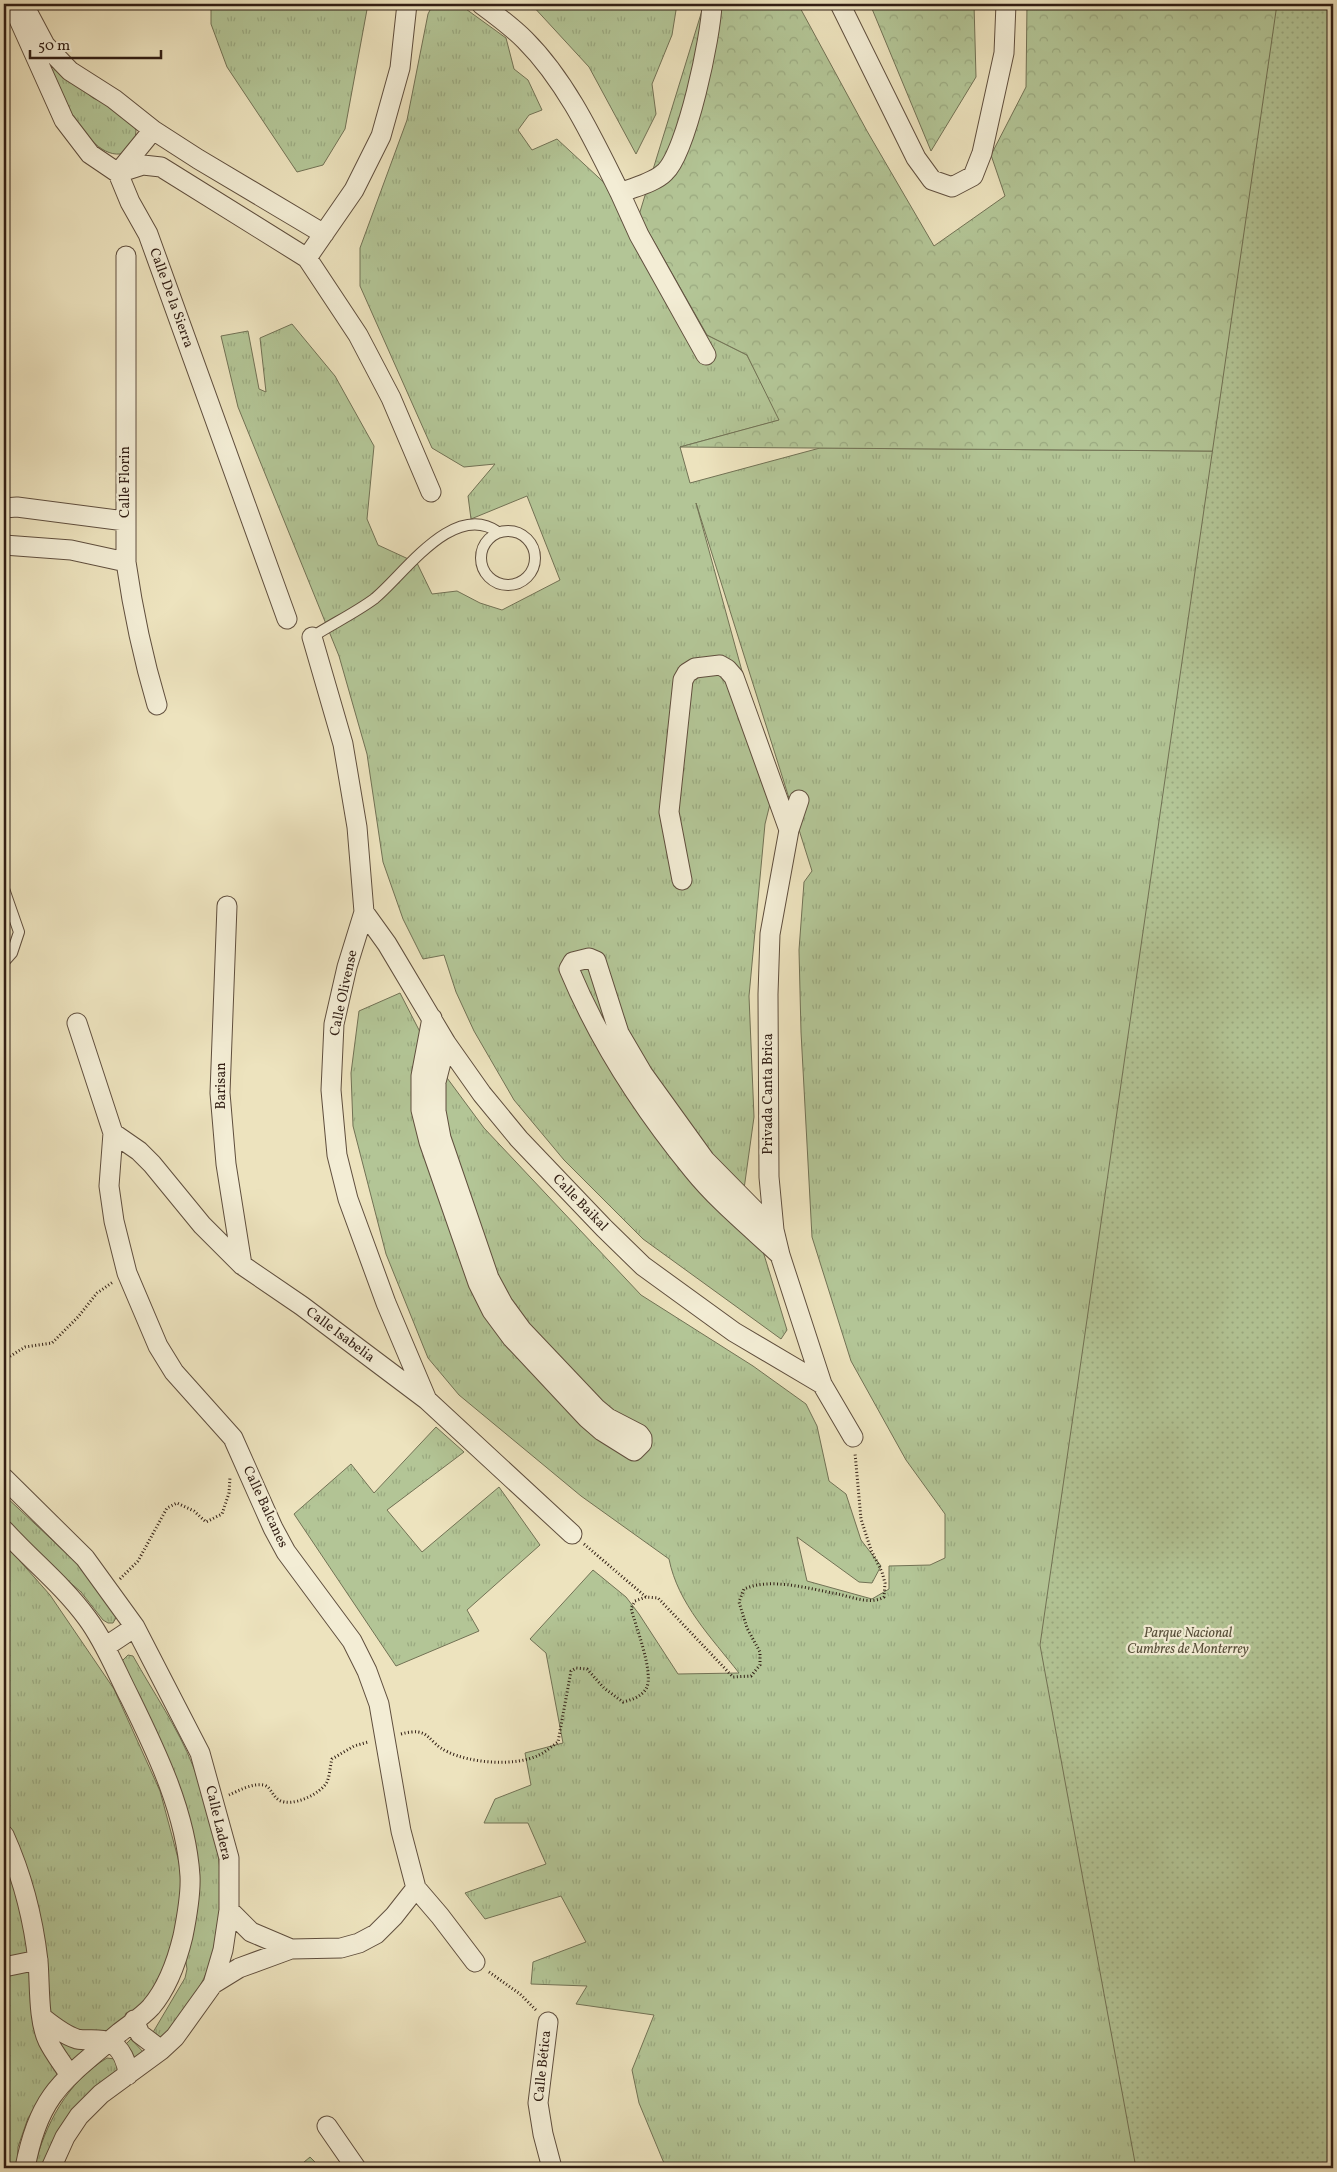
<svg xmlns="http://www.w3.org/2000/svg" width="1337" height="2172" font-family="Vollkorn,serif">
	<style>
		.grass { fill: url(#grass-tufts); stroke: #727255 }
		.forest { fill: url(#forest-crowns); stroke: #727255 }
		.park { fill: url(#park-dots); stroke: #727255 }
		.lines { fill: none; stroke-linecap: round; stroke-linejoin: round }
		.service-casing { stroke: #604f3e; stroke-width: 12 }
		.minor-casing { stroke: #604f3e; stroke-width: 21 }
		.path { stroke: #311e14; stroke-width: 3; stroke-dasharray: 1 2.5; stroke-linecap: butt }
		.service { stroke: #f3edd5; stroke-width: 10 }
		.minor { stroke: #f3edd5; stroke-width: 19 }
		.labels { text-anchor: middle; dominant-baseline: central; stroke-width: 4.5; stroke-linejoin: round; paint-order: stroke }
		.street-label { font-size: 14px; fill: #311e14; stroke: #f3edd5 }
		.park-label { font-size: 14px; font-style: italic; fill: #58503b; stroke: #f3edd5 }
	</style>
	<defs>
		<pattern id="grass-tufts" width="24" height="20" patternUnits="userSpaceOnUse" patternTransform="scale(1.25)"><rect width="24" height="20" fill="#b3c596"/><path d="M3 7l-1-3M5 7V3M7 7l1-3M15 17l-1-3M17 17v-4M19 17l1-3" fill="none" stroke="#9aa980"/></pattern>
		<pattern id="forest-crowns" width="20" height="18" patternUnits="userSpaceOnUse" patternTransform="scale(1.25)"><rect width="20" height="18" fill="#b3c596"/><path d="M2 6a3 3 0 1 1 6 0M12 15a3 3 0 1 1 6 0" fill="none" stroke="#9aa980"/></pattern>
		<pattern id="park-dots" width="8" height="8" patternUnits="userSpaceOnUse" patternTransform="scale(1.25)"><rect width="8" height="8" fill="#b3c596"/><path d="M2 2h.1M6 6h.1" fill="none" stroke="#9aa980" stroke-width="1.8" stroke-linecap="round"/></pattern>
	</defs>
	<rect width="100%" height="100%" fill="#ede3be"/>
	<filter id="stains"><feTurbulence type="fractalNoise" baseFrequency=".004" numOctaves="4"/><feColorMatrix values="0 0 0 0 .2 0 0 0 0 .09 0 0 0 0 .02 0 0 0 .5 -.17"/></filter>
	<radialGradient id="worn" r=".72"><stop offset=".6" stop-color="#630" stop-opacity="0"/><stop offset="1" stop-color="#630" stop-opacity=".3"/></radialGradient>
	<!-- grass -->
	<path class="grass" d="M211,4h157l-23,125 -22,36 -26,7 -70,-105 -16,-43z
		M433,4h26l47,34 8,31 14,11 14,30 -13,5 -11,15 14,20 25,-11 82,76 68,120 40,20 33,65 -100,27 10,36 130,-35 513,4v1716h-667l-27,-65 -7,-33 22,-55 -78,-11 11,-18 -56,-2 2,-22 53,-20 -25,-46 -76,23 -20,-26 81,-29 -18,-41h-44l11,-24 36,-14 -6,-32 38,-10 -17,-90 -16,-14 63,-69 33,27 13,17 39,60 61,-1c-28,-36 -61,-69 -70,-114l-88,-63 -122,-101 -31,-37 -42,-104 -33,-128 -2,-53 8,-62 41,-18 36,70 48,65 157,167 112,71 53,38 11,22 12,55 17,13 15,46 20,26 -9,17 -13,-1 -62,-45 10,44 65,18 17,-10v-23l41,-1 15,-7v-44l-39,-54 -55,-99 -39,-124 -11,-205 -2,-82 5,-68 8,-11 -116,-368 78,285 -9,36 -16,172 5,121 -10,72 43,141 -6,9 -138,-100 -79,-79 -50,-60 -40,-69 -18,-39 -12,-37 -21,4 -20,-40 -20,-57 -16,-108 -28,-98 -101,-249 -17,-71 27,-5 11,58 7,3 -6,-54 32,-14 43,52 39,70 -7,73 11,26 39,18 15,31 25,-3 23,12 22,7 58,-30 -33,-84 -56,23 -3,-23 27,-32 -31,3 -32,-19 -72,-162v-38l47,-128 21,-106z
		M531,4h146l-5,31 -20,49 4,30 -20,40 -47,-87z
		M30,29l31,43 32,26 11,5 29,22 3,5 -1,12c-4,3 -9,11 -15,12 -39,4 -77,-96 -90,-125z
		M436,1427l28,25 -77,58 35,42 77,-65 41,58 -73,65 12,21 -83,35 -102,-152 57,-50 23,29z
		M4,1495l76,71 37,50 -4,7h-5l-5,-3 -22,-28 -45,-39 -28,-29 -4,-6z
		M4,1543l46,52 64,94 46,102 23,86 -11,77 -15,30 -13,18 -97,89 -19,27 -10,29 -1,21h-13z
		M128,1655l5,1c20,36 45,72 60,110 26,62 40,139 15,203 -11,27 -28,49 -47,69l-9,-4 33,-56 2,-9 -2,-13 11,-74 -74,-221z
		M131,2039l14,15 -8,7 -13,-15z
		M107,2058l8,1 4,12 -61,60 -15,37h-9c11,-43 33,-86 73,-110z
		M310,2157l11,11h-24z"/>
	<!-- forest -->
	<path class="forest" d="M704,4h94l69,127 67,115 71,-50 -14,-41 35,-68 1,-83h306v448l-653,-5 99,-27 -32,-65 -40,-20 -68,-120z
		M870,4h104l2,73 -45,74z"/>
	<!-- park -->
	<path class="park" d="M1277,4h56v2164h-197l-96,-523z"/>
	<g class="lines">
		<!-- service casing -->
		<g class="service-casing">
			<path id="service" d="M481 558a27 27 0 1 1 54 0a27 27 0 1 1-54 0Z
				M312,637c20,-13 43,-24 62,-38 29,-23 79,-99 124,-67
				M4,889l15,43 -7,21 -8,9"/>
		</g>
		<!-- minor casing -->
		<g class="minor-casing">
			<path id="minor" d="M12,4l52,116 26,34 28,19 12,29 18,32 139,385
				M481,4c15,11 31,23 44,36 42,42 69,101 95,153 14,-6 34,-10 45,-21 22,-21 46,-136 47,-168
				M840,4l76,154 16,22 20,7 21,-11 9,-23 22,-100 2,-49
				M28,13l17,32 25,26 44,28 39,31 45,29 126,75
				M118,173l25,-8 18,2 146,91 51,77 33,63 40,94
				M118,173l35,-43
				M620,193l19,42 67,120
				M126,256v306c7,49 17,96 31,143
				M307,258l47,-68 27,-54 19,-68 7,-64
				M4,508l13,-1 108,14
				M4,545l67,5 55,12
				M312,637l31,107 14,83 7,85 -17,55 -13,57 -3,66 6,65 11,44 38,104 41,97
				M799,800l-10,30 -19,104 -2,60 1,183 5,53 6,25 42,129
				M682,880l-13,-68 14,-132 4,-7 8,-5 25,-3 7,4 7,8 55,153
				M227,906l-7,187 6,71 16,101
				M364,912l23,32 59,99 36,51 37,45 85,89 39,38 91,66 88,52 31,53
				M432,1018l-11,58v34l8,32 49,141 14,28 20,27 75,80 15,13 32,20 8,-8v-5l-3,-4 -31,-16 -12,-10 -74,-78 -19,-26 -14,-26 -48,-140 -5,-27v-29l10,-39
				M77,1023l36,110 -4,53 5,35 13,52 31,73 16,26 59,66 40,90 13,24 66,89 15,30 12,33 22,127 15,57 24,28 35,46
				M113,1133l26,18 13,13 50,61 40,40 60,41 125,94 145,134
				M774,1230l-69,-70 -62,-86 -24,-41 -23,-72 -7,-3 -16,4 -4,7c30,72 74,140 124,201 25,31 57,57 87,85
				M4,1478l81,80 50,69 65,126 29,105v52l-6,40 -10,34 -38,53 -14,13 -60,44 -22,22 -14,21 -14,31
				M4,1530c27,30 59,55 83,88 18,24 29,53 43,80 27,55 56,115 60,178 1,19 -3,40 -7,60 -6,25 -15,51 -32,71 -9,10 -22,18 -32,26 -55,47 -80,60 -94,135
				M105,1647l30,-20
				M4,1835c18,40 29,82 34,126 2,24 0,59 10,80 6,12 14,22 21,33
				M229,1910l22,22 40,17
				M4,1967l34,-7
				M213,1984l26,-16 52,-19 50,-1 18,-5 17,-9 18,-18 22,-28
				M43,2018c10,8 21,17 34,21 10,2 23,-1 32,3 13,6 18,21 19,33
				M134,2020l6,14 21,16
				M548,2022l-10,81 5,31 9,34
				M327,2126l29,42"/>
		</g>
		<!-- path -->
		<path class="path" d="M4,1360l21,-13 27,-4 26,-26 19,-24 16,-11
			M584,1544l62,53
			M120,1579l18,-18 29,-53 10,-5 17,8 12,11 16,-8 7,-21 1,-16
			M401,1734c30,-8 25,8 47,18 23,11 67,15 91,3 7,-3 13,-9 19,-13l13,-71 5,-3 11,1 17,19 19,14c8,-2 18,-5 23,-13 9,-15 -11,-64 -15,-81l4,-7 11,-4 12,1 75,79 18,-1 9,-11v-13l-13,-24 -8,-26 5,-13c27,-12 66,0 94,5 14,3 32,11 46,3l1,-14 -3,-11 -11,-22 -10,-31 -6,-66
			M229,1795c9,-4 23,-12 34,-10 8,1 9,11 16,15 12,8 42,-6 48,-18 3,-7 3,-16 5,-23l22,-13 14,-4
			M489,1972l31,22 17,17"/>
		<!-- service -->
		<use href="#service" class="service"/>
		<!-- minor -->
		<use href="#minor" class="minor"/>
	</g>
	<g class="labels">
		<!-- street labels -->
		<g class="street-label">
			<text transform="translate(171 298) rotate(70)">Calle De la Sierra</text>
			<text transform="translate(125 482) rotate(-90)">Calle Florin</text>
			<text transform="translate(344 993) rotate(-78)">Calle Olivense</text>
			<text transform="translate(221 1086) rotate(-90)">Barisan</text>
			<text transform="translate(768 1094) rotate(-90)">Privada Canta Brica</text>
			<text transform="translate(580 1203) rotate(46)">Calle Baikal</text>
			<text transform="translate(340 1335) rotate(37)">Calle Isabelia</text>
			<text transform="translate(265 1507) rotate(65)">Calle Balcanes</text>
			<text transform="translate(218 1823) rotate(77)">Calle Ladera</text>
			<text transform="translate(543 2066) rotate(-84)">Calle Bética</text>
		</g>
		<!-- park labels -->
		<g class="park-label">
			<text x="1188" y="1633">Parque Nacional<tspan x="1188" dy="16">Cumbres de Monterrey</tspan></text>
		</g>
	</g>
	<!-- margin -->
	<rect width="1337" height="2172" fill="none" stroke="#ede3be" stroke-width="20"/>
	<rect x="5" y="5" width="1327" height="2162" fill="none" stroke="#311e14" stroke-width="2.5"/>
	<rect x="10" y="10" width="1317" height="2152" fill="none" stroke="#311e14"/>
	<!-- scale -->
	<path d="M30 50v8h131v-8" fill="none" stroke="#311e14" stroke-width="2.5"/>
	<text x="38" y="50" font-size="15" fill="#311e14" stroke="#f3edd5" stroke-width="4" paint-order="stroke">50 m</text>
	<rect width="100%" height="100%" filter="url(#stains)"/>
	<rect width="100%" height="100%" fill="url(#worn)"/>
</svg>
